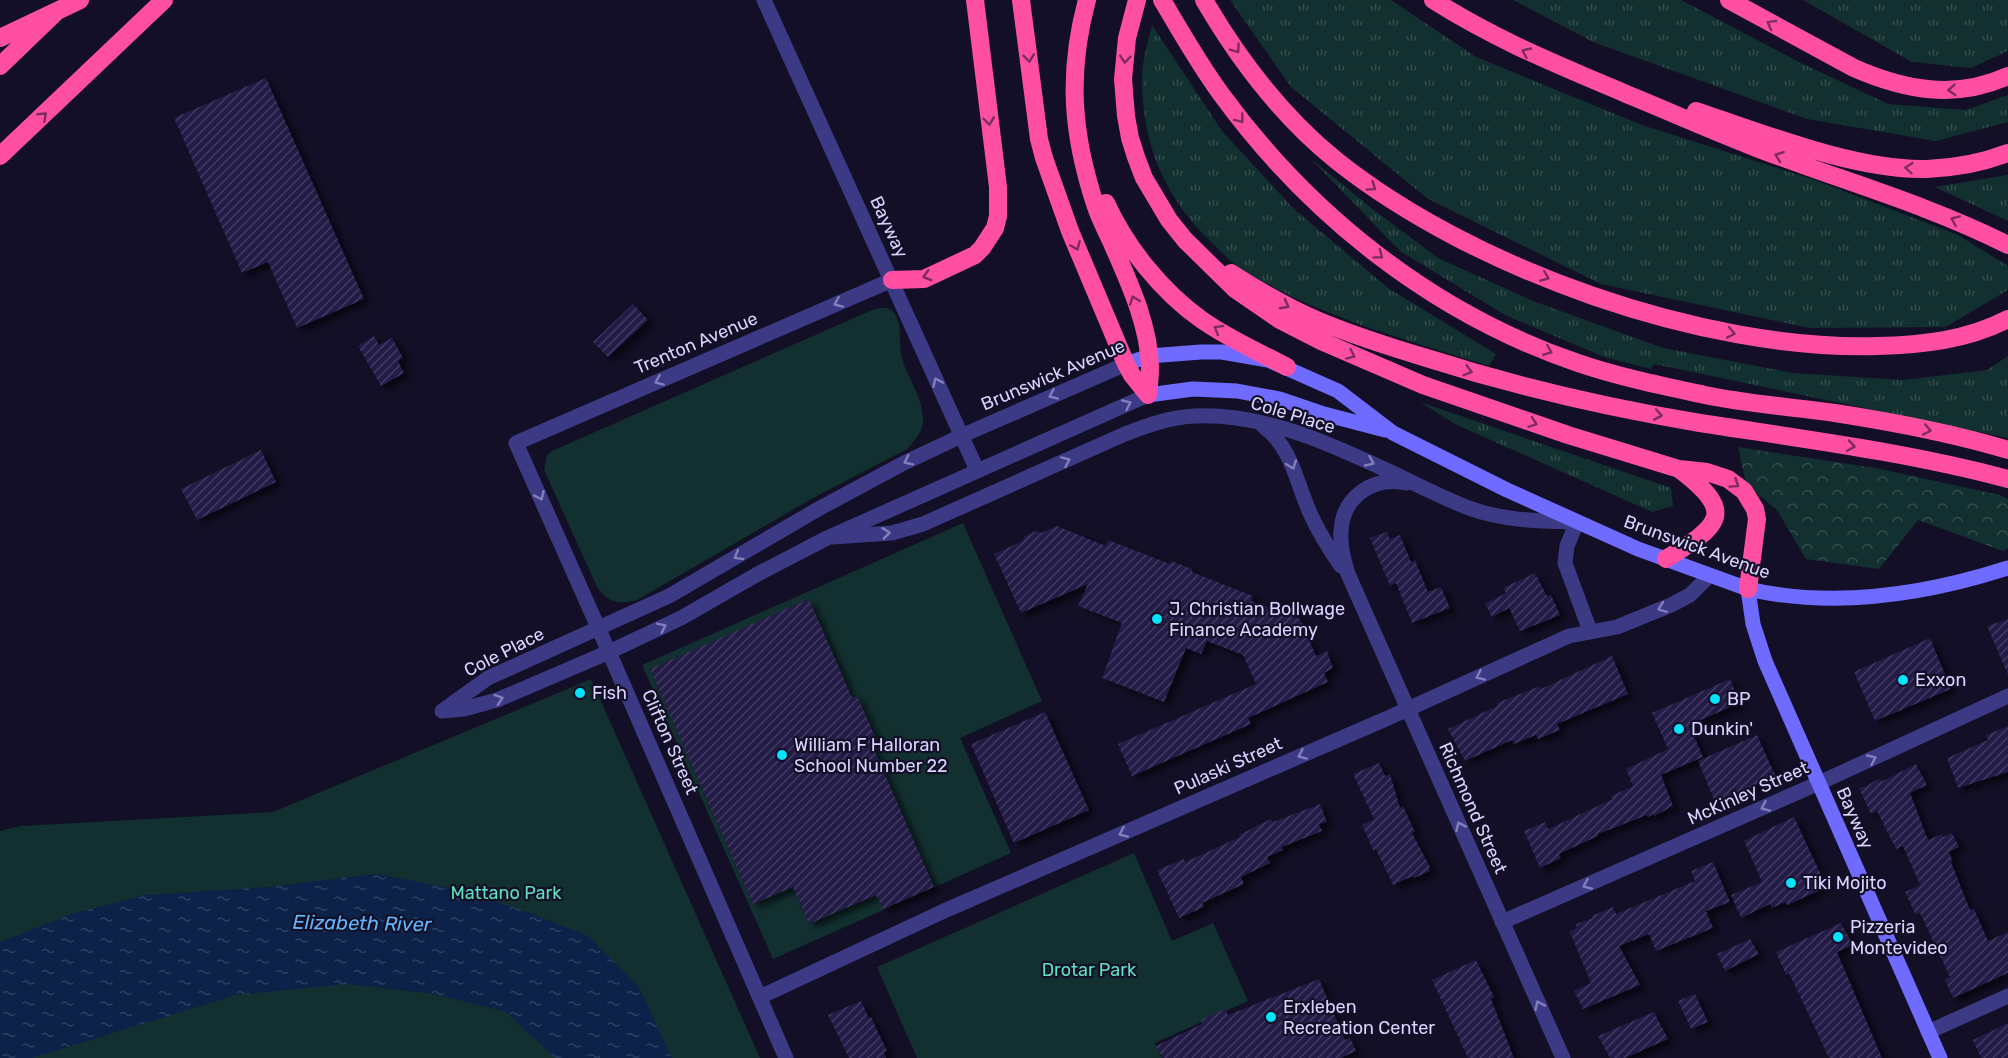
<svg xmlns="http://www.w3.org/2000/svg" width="2008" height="1058" font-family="Rubik,sans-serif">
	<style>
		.grass { fill: url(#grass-tufts) }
		.forest { fill: url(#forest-crowns) }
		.park { fill: #12302f }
		.water { fill: url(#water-ripples) }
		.building { fill: url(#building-hatch); filter: url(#shadow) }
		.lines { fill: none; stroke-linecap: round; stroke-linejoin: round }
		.minor { stroke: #3d3a85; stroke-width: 15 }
		.tertiary { stroke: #3d3a85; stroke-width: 15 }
		.secondary { stroke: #6f6bff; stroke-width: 15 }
		.motorway { stroke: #ff4fa3; stroke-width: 18 }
		.motorway-bridge { stroke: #ff4fa3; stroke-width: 18 }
		.oneway { stroke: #7d2c5e }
		.oneway2 { stroke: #837fbc }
		.poi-dot { fill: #00e5ff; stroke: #130f26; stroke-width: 2 }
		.labels { text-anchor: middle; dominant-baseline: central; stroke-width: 4.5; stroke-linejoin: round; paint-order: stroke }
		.street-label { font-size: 18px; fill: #d9d4ff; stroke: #130f26 }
		.poi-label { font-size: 18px; fill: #d9d4ff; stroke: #130f26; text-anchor: start }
		.park-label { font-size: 18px; fill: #5fe0c0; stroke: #130f26 }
		.water-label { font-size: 20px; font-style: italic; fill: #62b6ff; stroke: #130f26 }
	</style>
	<defs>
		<pattern id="grass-tufts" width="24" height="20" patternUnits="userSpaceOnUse" patternTransform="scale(1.5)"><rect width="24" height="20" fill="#12302f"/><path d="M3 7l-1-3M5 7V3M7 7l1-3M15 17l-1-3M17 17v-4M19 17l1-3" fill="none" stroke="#344d4e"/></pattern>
		<pattern id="forest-crowns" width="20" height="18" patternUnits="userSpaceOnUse" patternTransform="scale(1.5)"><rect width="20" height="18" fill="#12302f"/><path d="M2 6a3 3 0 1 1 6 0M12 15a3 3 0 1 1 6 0" fill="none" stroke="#344d4e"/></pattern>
		<pattern id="water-ripples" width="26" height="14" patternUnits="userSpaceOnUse" patternTransform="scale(1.5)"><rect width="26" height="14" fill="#0c2248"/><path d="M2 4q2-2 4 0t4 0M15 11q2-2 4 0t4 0" fill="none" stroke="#2f4163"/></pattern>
		<pattern id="building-hatch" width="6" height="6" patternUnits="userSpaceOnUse" patternTransform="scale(1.5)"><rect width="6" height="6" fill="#241b47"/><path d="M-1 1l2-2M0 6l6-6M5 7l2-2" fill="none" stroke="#433b63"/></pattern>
		<filter id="shadow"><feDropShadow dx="6" dy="4" stdDeviation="3" flood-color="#0009"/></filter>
	</defs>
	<rect width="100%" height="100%" fill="#130f26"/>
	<!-- grass -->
	<path class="grass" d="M1230,0h161l85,57 166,68 173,55 143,55 50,31v24l-62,37 -136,1 -209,-44 -173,-85 -137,-112z
		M1513,0h168l120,63 87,41 78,6 42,-15v27l-72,19 -129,-22 -214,-77z
		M1803,0h205v51l-37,17 -59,-6z
		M1152,25l70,106 72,78 94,79 108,66 -7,12c-82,-26 -176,-51 -249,-98 -10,-6 -18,-16 -27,-24 -48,-46 -71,-98 -71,-166 0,-17 6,-36 10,-53z
		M1309,157l66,54 63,47 95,43 130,47 130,25 110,7 84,-10 21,-14v82l-354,-74 -3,5 -47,-12 -99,-42 -105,-64z
		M2008,175v46l-73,-34z
		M1420,402l251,86 2,18 -21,6 -197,-88z"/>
	<!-- forest -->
	<path class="forest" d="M1738,447l137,21 125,27 8,4v49l-5,3 -85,-31 -39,49 -73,-10 -29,-49 -31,-26z"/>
	<!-- park -->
	<path class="park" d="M881,308c7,0 12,1 15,8 6,11 3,26 5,37 4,23 23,44 22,68 0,11 -8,19 -16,28l-92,48 -178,103c-18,5 -29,3 -40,-13l-53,-117 3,-15 5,-4 320,-141z
		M963,523l79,178 -82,37 51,115 -238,106 -131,-294z
		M591,679l169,379h-760v-227l21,-5 252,-14z
		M1134,853l38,88 41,-18 35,78 -93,42 7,15h-245l-40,-91z"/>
	<!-- water -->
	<path class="water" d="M376,874l80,15 74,24 58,23 51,51 33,71h-117l-49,-46 -72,-18 -86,-10 -112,11 -204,63h-32v-116l72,-28 73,-19 122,-8z"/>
	<!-- building -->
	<path class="building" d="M266,78l98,221 -67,29 -29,-66 -26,11 -68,-155z
		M633,304l15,16 -40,37 -15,-15z
		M374,336l5,9 13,-7 11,20 -5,3 6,12 -23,13 -23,-40z
		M261,450l15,32 -79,38 -16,-31z
		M1057,526l49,20 2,-6 62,24 1,-3 21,8v3l61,24 -2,5 49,18 16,37 11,-5 6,17 -9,5 4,9 -80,36 3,6 -119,52 -14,-32 138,-60 -13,-29 -36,-14 -6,13 -15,-6 -22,54 -62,-24 20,-55 -44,-17 10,-22 -67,29 -27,-59 28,-13 3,-5 11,-5 5,2z
		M1387,532l3,7 10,-4 11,27 4,-2 13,32 13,-5 9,21 -38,15 -16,-40 -6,3 -20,-48z
		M1535,573l12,23 4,-1 9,20 -40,16 -11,-23 -17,9 -7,-13 21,-11 -3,-5z
		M809,599l43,99 5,-2 21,47 -6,2 62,142 -51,22 -7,-14 -67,29 -16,-37 -40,17 -103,-235z
		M2008,619v56l-21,-49z
		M1930,638l21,51 -76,32 -21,-49z
		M1612,656l16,38 -71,30 3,6 -22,9 -2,-4 -22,9 -2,-4 -47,21 -17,-32 49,-23v-3l43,-17 1,3z
		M1730,679l10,24 -51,22 14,32 -42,18 12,31 -19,10 -1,-2 -5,3 -1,-2 -49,19v2l-39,18 2,4 -21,10 -16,-37 21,-9 3,7 65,-30 -2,-3 22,-10 -7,-17 42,-20 -16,-36z
		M1045,712l44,98 -75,33 -43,-99z
		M2008,726v46l-50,16 -11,-30 41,-18 -2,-5z
		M1757,735l19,42 -61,25 -17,-41z
		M1379,763l6,13 5,-2 10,34 3,-2 12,26 -3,1 18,34 -1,1 1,3 -16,7 -1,-2 -20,9 -17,-36 -3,1 -11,-25 12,-6 -21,-45z
		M1916,764l11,21 -17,8 18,47 14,-6 1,3 9,-4 7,14 -10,5 4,10h-2l19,48 4,-1 14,32 20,-9v41l-55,25 -8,-18 5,-3 -30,-64 -4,2 -11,-23 15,-7 -17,-39 -7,3 -19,-38 -6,3 -12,-26 8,-2 11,-7 5,2z
		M1320,804l7,18 -8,2 3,7 -40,16 1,3 -16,7 3,6 -29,14 3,7 -42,19 2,4 -25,11 -22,-48 27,-11 1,3 55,-25 -1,-2 32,-16 2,3z
		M1794,817l28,60 -1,1 4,10 -38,17 -1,-3 -14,6 -2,-4 -29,14 -10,-23 31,-13 -18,-41z
		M1713,862l17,40 -24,9 7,17 -57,23 -7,-17 -30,12 21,39 -57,24 -9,-18 17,-8 -21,-51 7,-4 -1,-4 17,-6 -1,-2 21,-9 3,7 79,-33 -4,-10z
		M1841,923l12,22 -16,7 45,106h-53l-40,-85 -3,2 -10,-23z
		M1750,939l9,15 -34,17 -8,-17z
		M1476,960l18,37 -3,2 23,59h-46l-36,-78z
		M1319,979l26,61 5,-2 6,13 -15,7h-178l-7,-12 46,-22 -1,-4 24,-11 3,6z
		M1695,994l13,28 -17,7 -13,-28z
		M861,1001l8,17 2,-1 16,34 -3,1 2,6h-37l-21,-43z
		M1654,1012l14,27 -43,19h-15l-12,-22z
		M2008,1023v35h-27l-8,-18z"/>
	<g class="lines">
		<!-- minor -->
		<path class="minor" d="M1263,426c29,21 33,56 47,87 8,18 19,36 31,53
			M1406,483c-33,-7 -64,14 -65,49 -1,15 3,28 7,42l215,484
			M832,537l60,-4 31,-9 202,-90c23,-9 46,-17 70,-18 72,-3 140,30 204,60 23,11 46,23 70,32 35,13 71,13 108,14l-10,24 -2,17 25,68
			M609,652l177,406
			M1502,922l317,-139 189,-87
			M760,997l184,-86 444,-193 181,-82 48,-9 54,-22 19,-10 19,-19
			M1928,1032l80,-36"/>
		<!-- tertiary -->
		<path class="tertiary" d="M764,0l213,470
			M609,652l-93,-209 376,-163
			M442,711l22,-2 33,-9 112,-48 72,-34 75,-43 71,-37 321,-143
			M442,711l46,-33 181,-82 151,-88 84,-45 57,-27 165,-72"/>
		<!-- secondary -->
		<path class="secondary" d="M1126,364l23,-8 52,-4h21l46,8 70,31 55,42 114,57 131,59 110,40c87,20 176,6 260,-21
			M1148,395l45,-6 44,2 43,8 44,15 61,16
			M1748,589l5,35 12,37 175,397"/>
		<!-- motorway -->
		<path class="motorway" d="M1021,0l18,139 5,19 26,73 56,133 6,11 16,20
			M1087,0c-20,74 -15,135 9,207 4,12 10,23 15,34 17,39 38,83 39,126 0,9 -1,19 -2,28
			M1137,0l-10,38 -4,41 3,37 4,22 6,19 8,21 25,42 16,20 50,49 45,31 41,21 102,44 145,50 111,34 28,3 21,7 16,12 11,18 2,10 -9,70
			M1162,0c19,32 37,64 59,94 89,122 213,220 357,269 41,14 85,23 127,32 43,9 87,12 130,18 58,9 117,20 173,37
			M1204,0c35,60 78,117 133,161 136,108 366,190 540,185 45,-1 91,-6 131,-27
			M1433,0c63,40 123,64 191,93 44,18 86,37 130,54 85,33 173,57 254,98
			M1729,0l125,68c50,22 102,32 154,8
			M0,66l55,-53
			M1696,111c67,22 160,60 231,58 28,-1 55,-6 81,-16
			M0,156l164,-156
			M1106,203c20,44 56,89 96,117 27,19 57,32 85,47
			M1231,273c28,18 57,35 88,48 36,15 74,27 111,38 88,28 179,49 270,64 103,16 207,29 308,56
			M892,280l32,-1 51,-24 7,-7 13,-20 3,-12v-29l-23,-187
			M1666,559c52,-33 73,-45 13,-90"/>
		<!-- motorway-bridge -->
		<path class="motorway-bridge" d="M0,38l80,-38"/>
	</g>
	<!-- one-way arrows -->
	<defs><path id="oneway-chevron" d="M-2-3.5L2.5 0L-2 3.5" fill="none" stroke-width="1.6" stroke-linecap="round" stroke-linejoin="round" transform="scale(1.5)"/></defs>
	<g class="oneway">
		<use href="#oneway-chevron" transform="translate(1771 24) rotate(-151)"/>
		<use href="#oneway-chevron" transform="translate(1236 49) rotate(55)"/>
		<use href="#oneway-chevron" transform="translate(1526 52) rotate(-155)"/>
		<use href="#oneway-chevron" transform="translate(1029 58) rotate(83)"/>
		<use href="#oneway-chevron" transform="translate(1125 59) rotate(96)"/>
		<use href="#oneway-chevron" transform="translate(1952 90) rotate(176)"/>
		<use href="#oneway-chevron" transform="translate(43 116) rotate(-43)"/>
		<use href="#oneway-chevron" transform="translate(1240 119) rotate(52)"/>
		<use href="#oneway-chevron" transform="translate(989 121) rotate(83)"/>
		<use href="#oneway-chevron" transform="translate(1779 156) rotate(-160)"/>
		<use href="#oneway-chevron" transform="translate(1909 168) rotate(-175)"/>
		<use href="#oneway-chevron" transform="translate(1372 187) rotate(34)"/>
		<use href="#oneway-chevron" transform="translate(1955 220) rotate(-157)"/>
		<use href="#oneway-chevron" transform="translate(1076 246) rotate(67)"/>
		<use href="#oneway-chevron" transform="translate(1379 255) rotate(37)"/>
		<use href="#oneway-chevron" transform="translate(927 276) rotate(164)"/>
		<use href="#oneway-chevron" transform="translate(1545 277) rotate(22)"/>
		<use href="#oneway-chevron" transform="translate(1134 300) rotate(-111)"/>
		<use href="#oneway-chevron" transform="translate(1285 305) rotate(28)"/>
		<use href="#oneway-chevron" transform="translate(1218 329) rotate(-149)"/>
		<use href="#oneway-chevron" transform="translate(1731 333) rotate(11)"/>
		<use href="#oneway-chevron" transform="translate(1548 351) rotate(22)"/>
		<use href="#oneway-chevron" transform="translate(1351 355) rotate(24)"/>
		<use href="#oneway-chevron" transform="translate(1468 371) rotate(16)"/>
		<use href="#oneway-chevron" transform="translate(1658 415) rotate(10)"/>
		<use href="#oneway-chevron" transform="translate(1533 423) rotate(19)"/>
		<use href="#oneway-chevron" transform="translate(1927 430) rotate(11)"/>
		<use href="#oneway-chevron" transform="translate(1851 446) rotate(9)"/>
		<use href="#oneway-chevron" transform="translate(1735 484) rotate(34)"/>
	</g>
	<g class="oneway2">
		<use href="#oneway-chevron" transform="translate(838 303) rotate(157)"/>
		<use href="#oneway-chevron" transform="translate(659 381) rotate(157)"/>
		<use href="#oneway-chevron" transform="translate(937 382) rotate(-114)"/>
		<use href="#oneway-chevron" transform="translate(1053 395) rotate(156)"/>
		<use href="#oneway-chevron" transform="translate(1127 404) rotate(-25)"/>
		<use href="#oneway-chevron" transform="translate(908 461) rotate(154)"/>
		<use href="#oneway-chevron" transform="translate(1066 461) rotate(-24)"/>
		<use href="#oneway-chevron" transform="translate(1370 462) rotate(25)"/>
		<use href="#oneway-chevron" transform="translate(1292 465) rotate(70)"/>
		<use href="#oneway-chevron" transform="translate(540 496) rotate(66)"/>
		<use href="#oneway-chevron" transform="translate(886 533) rotate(-7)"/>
		<use href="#oneway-chevron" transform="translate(738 556) rotate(150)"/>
		<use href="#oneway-chevron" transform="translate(1662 608) rotate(159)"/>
		<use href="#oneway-chevron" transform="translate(662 627) rotate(-26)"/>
		<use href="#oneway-chevron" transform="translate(1480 676) rotate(156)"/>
		<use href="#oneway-chevron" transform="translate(499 699) rotate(-18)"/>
		<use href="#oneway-chevron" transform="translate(1302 755) rotate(156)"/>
		<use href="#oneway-chevron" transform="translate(1872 759) rotate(-25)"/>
		<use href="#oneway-chevron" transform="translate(1765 807) rotate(156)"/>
		<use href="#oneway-chevron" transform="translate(1460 826) rotate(-114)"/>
		<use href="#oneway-chevron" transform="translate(1123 833) rotate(156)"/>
		<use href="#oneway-chevron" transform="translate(1587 885) rotate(156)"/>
		<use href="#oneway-chevron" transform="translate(1539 1005) rotate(-114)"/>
	</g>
	<!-- markers -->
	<g class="poi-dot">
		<circle cx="1157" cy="619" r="6"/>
		<circle cx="1903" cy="680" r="6"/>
		<circle cx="580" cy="693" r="6"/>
		<circle cx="1715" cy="699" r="6"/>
		<circle cx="1679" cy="729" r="6"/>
		<circle cx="782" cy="755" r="6"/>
		<circle cx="1791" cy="883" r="6"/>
		<circle cx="1838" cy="937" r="6"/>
		<circle cx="1271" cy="1017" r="6"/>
	</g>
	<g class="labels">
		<!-- street labels -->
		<g class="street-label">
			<text transform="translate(889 227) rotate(65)">Bayway</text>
			<text transform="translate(696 343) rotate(-23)">Trenton Avenue</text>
			<text transform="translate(1053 375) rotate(-23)">Brunswick Avenue</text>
			<text transform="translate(1293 415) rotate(17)">Cole Place</text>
			<text transform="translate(1697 547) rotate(20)">Brunswick Avenue</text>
			<text transform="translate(504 652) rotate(-27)">Cole Place</text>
			<text transform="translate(670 742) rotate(66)">Clifton Street</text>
			<text transform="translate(1228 766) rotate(-24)">Pulaski Street</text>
			<text transform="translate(1748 793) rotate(-24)">McKinley Street</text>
			<text transform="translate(1473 808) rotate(66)">Richmond Street</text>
			<text transform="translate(1855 818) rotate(66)">Bayway</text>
		</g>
		<!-- poi labels -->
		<g class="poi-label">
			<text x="1169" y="609">J. Christian Bollwage<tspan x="1169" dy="21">Finance Academy</tspan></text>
			<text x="1915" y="680">Exxon</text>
			<text x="592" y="693">Fish</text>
			<text x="1727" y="699">BP</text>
			<text x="1691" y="729">Dunkin'</text>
			<text x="794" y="745">William F Halloran<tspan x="794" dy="21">School Number 22</tspan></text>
			<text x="1803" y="883">Tiki Mojito</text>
			<text x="1850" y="927">Pizzeria<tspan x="1850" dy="21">Montevideo</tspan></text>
			<text x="1283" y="1007">Erxleben<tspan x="1283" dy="21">Recreation Center</tspan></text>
		</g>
		<!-- park labels -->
		<g class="park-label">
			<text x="506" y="893">Mattano Park</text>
			<text x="1089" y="970">Drotar Park</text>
		</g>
		<!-- water labels -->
		<g class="water-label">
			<text transform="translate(362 923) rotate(1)">Elizabeth River</text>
		</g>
	</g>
</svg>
